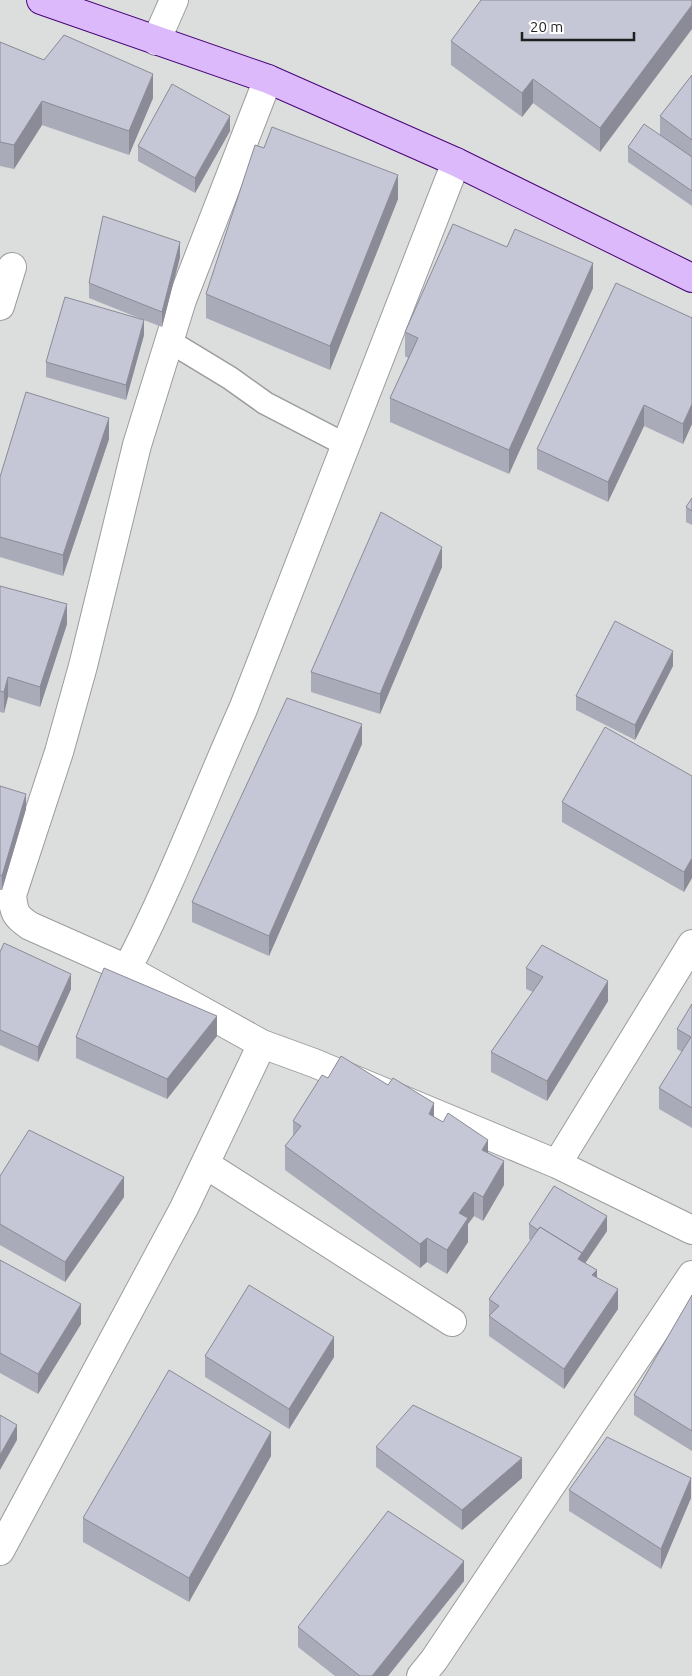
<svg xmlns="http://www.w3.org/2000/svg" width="692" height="1676" font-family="Ubuntu,sans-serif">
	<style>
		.residential { fill: #dcdddd }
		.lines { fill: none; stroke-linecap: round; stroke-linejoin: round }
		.lane-casing { stroke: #9c9c9c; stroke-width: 25 }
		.street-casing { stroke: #9c9c9c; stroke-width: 30 }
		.secondary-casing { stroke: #480479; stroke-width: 30 }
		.lane { stroke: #fff; stroke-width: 22 }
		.street { stroke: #fff; stroke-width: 28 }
		.secondary { stroke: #dbb9fa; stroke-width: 28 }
		.wall { fill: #a9abb9 }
		.shaded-wall { fill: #8a8b96 }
		.building { fill: #c5c7d7; stroke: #8a8b96 }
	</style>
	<rect width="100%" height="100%" fill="#e7e5f0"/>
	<!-- residential -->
	<path class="residential" d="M0,0h692v1676h-692z"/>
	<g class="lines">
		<!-- lane casing -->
		<g class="lane-casing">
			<path id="lane" d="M169,341l61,37 35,25 81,42"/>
		</g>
		<!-- street casing -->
		<g class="street-casing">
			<path id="street" d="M156,41l18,-41
				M456,162l-213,547c-39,87 -72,176 -116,260l135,75 52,19 243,101 135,66
				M0,306l12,-39
				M127,969l-97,-43c-15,-10 -16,-13 -18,-31l47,-143 24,-86 54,-221 45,-145 86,-221
				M205,1164l247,158
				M557,1164l135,-220
				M0,1551l184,-343 78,-164
				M421,1676l13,-16 258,-385"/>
		</g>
		<!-- secondary casing -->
		<g class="secondary-casing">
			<path id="secondary" d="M41,0l227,79 188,83 236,116"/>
		</g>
		<!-- lane -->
		<use href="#lane" class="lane"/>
		<!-- street -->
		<use href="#street" class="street"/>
		<!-- secondary -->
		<use href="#secondary" class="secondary"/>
	</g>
	<!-- wall -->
	<path class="wall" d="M692,0l-92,152 -67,-49 -11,14 -71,-52v-24z
		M0,42l44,18 109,38 -24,57 -87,-30 -28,44 -14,-3z
		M692,75v131l-64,-44v-15l32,-12v-19z
		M230,131l-35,62 -57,-32v-15z
		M264,148l134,51 -68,171 -124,-52v-24z
		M180,257l-18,70 -18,-7v15l-18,65 -80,-23v-15l98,-42 -55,-22v-15z
		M593,288l-84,186 -119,-52v-24l18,-40 -3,-2v-24z
		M692,318v106l-9,20 -39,-18 -36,76 -71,-33v-20z
		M109,439l-46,137 -63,-19v-80z
		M692,498v27l-6,-3v-15z
		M442,567l-62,147 -69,-22v-20z
		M0,586l67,38 -27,83 -32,-10 -4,16 -4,-1z
		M673,666l-38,74 -59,-30v-14z
		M362,744l-93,212 -77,-34v-20z
		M692,776l-8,116 -122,-70v-20z
		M0,786l26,23 -24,81h-2z
		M0,952l71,37 -33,73 -38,-17z
		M526,968l82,33 -61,100 -56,-29v-20l42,-60 -7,-3z
		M692,1004v124l-33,-19v-21l23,-36 -5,-3v-20z
		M217,1036l-50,63 -91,-41v-21z
		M328,1078l106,39 54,36 16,32 -21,36 -9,-5 -6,8v18l-21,32 -20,-12 -7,6 -135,-98v-24l8,-10v-15z
		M0,1176l124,21 -59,85 -65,-37z
		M529,1224l78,7 -22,32 12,15 21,31 -54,80 -75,-53v-37l42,-59 -2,-1z
		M0,1260l81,64 -43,70 -38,-21z
		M692,1295v156l-58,-36v-20z
		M205,1356l129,1 -45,72 -84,-52z
		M376,1447l146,31 -60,52 -86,-63z
		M271,1456l-82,146 -106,-60v-24z
		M569,1490l122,8 -30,71 -92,-58z
		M464,1581l-76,95h-53l-37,-29v-20z"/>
	<!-- shaded-wall -->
	<path class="shaded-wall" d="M692,5v24l-92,123v-24z
		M153,74v24l-24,57v-24z
		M533,79v24l-11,14v-24z
		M42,101v24l-28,44v-24z
		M230,116v15l-35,62v-15z
		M398,175v24l-68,171v-24z
		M180,242v15l-18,70v-15z
		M593,263v25l-84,186v-24z
		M144,320v15l-18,65v-15z
		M692,404v20l-9,20v-20z
		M644,405v21l-36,76v-20z
		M109,418v21l-46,137v-21z
		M442,547v20l-62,147v-20z
		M67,604v20l-27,83v-20z
		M673,651v15l-38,74v-15z
		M8,677v20l-4,16v-21z
		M362,724v20l-93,212v-20z
		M26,794v15l-24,81v-14z
		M692,858v20l-8,14v-20z
		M71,974v15l-33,73v-15z
		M608,981v20l-61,100v-20z
		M217,1016v20l-50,63v-20z
		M434,1103v24l-5,-13z
		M488,1140v24l-6,-14z
		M504,1161v24l-21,36v-24z
		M124,1177v20l-59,85v-20z
		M474,1192v24l-6,8v18l-21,32v-24l12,-37z
		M607,1216v15l-25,37 -4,-9z
		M427,1238v24l-7,6v-24z
		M597,1270v21l-5,-16z
		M618,1289v20l-54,80v-20z
		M81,1304v20l-43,70v-20z
		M334,1337v20l-45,72v-20z
		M17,1425v15l-17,30v-15z
		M271,1432v24l-82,146v-24z
		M522,1458v20l-60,52v-20z
		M691,1478v20l-30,71v-20z
		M464,1561v20l-76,95h-16z"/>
	<!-- building -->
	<path class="building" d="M481,0h211v5l-92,123 -67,-49 -11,14 -71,-52z
		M64,35l89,39 -24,57 -87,-30 -28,44 -14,-3v-100l44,18z
		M692,75v65l-32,-24z
		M172,84l58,32 -35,62 -57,-32z
		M644,124l48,33v34l-64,-44z
		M272,127l126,48 -68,171 -124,-52 49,-149 9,3z
		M103,216l77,26 -18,70 -73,-29z
		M453,224l54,23 8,-18 78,34 -84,187 -119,-52 28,-60 -13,-6z
		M616,283l76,35v86l-9,20 -39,-19 -36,77 -71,-33z
		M65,297l79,23 -18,65 -80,-23z
		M26,392l83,26 -46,137 -63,-18v-60z
		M692,498v13l-6,-4z
		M381,512l61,35 -62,147 -69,-22z
		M0,586l67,18 -27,83 -32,-10 -4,15 -4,-1z
		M615,621l58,30 -38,74 -59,-29z
		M287,698l75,26 -93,212 -77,-34z
		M605,727l87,49v82l-8,14 -122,-70z
		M0,786l26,8 -24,82 -2,-1z
		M4,943l67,31 -33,73 -38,-17v-78z
		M542,945l66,36 -61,100 -56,-29 52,-75 -17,-9z
		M104,968l113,48 -50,63 -91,-42z
		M692,1004v104l-33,-20 32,-51 -14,-8z
		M341,1056l47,29 5,-7 41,25 -5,11 14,8 5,-9 40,27 -6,10 22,11 -21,36 -9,-5 -15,21 9,5 -21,32 -20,-12 -7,6 -135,-98 16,-20 -8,-5 29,-46 6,3z
		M29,1130l95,47 -59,85 -65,-38v-48z
		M554,1186l53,30 -25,37 -42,-26 -2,3 -9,-6z
		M540,1227l42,26 -4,6 19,11 -5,5 26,14 -54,80 -75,-53 10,-10 -10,-7z
		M0,1260l81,44 -43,70 -38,-21z
		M249,1285l85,52 -45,72 -84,-53z
		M692,1295v136l-58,-36z
		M169,1370l102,62 -82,146 -106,-60z
		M413,1405l109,53 -60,52 -86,-63z
		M0,1415l17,10 -17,30z
		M607,1437l84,41 -30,71 -92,-59z
		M388,1511l76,50 -92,115h-12l-62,-49z"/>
	<!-- scale -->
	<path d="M522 32v8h112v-8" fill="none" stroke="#1f1f1f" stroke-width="2.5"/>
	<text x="530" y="32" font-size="15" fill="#1f1f1f" stroke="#ffffff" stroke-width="4" paint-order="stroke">20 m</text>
</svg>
